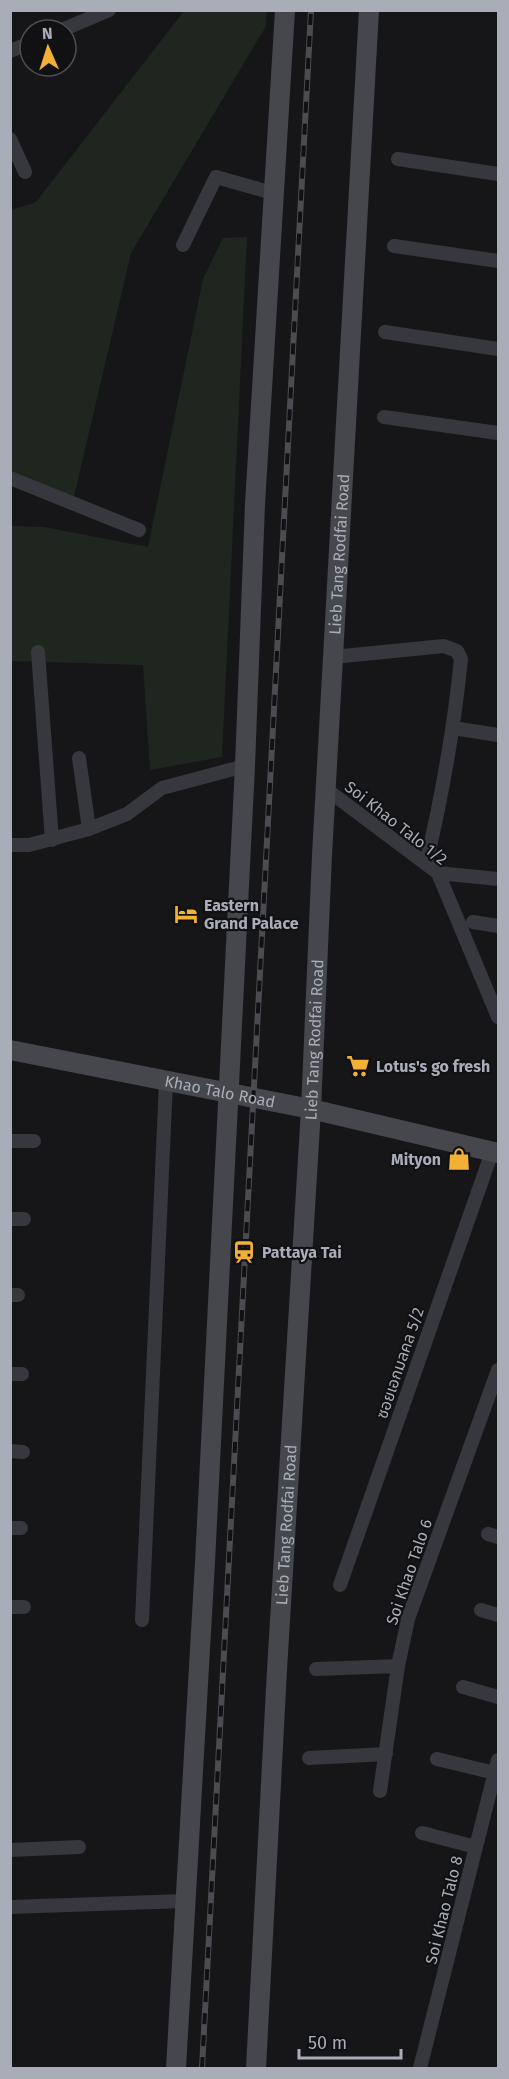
<svg xmlns="http://www.w3.org/2000/svg" width="509" height="2079" font-family="'Fira Sans','Noto Sans Thai',sans-serif">
	<style>
		.green { fill: #1e261f }
		.lines { fill: none; stroke-linecap: round; stroke-linejoin: round }
		.street { stroke: #37383d; stroke-width: 14 }
		.secondary { stroke: #45474d; stroke-width: 20 }
		.rail-casing { stroke: #4a4c52; stroke-width: 6 }
		.rail { stroke: #111113; stroke-width: 4; stroke-dasharray: 11; stroke-linecap: butt }
		.labels { text-anchor: middle; dominant-baseline: central; stroke-width: 4.5; stroke-linejoin: round; paint-order: stroke }
		.street-label { font-size: 16px; fill: #a8adb8; stroke: #111113 }
		.poi-label { font-size: 16px; font-weight: bold; fill: #a8adb8; stroke: #111113; text-anchor: start }
	</style>
	<rect width="100%" height="100%" fill="#161618"/>
	<!-- green -->
	<path class="green" d="M184,11h83l-1,15 -135,227 -58,248 -62,-28v-263l25,-8z
		M247,237l-25,520 -72,13 -7,-105 -132,-4v-135l33,1 104,20 55,-268 20,-41z"/>
	<g class="lines">
		<!-- street -->
		<path class="street" d="M62,30l47,-20
			M10,51l20,-8
			M10,139l15,33
			M398,159l100,15
			M183,245l33,-68 57,16
			M394,246l104,15
			M385,332l113,17
			M384,417l114,16
			M10,478l129,52
			M38,652l14,188
			M333,657l111,-11 13,5 4,8c-7,70 -19,137 -35,205
			M453,728l45,7
			M79,758l10,71
			M326,789l112,84 60,144
			M10,845h19l60,-16 38,-15 35,-26 83,-22
			M438,873l60,6
			M473,922l25,4
			M10,1141h24
			M10,1219h14
			M10,1295h8
			M10,1374h12
			M10,1451l13,1
			M10,1528h11
			M488,1534l10,3
			M340,1585l152,-433
			M10,1607h14
			M481,1610l17,5
			M142,1620l24,-538
			M316,1669l82,-3
			M463,1687l35,10
			M309,1758l77,-4
			M437,1759l58,14
			M380,1791l18,-125 10,-47 90,-249
			M422,1833l54,14
			M10,1850l69,-3
			M10,1907l175,-6
			M420,2068l78,-308"/>
		<!-- secondary -->
		<g class="secondary">
			<path id="s1" d="M10,1050l301,59 187,44"/>
			<path d="M176,2068l29,-506 40,-796 10,-262 30,-494"/>
			<path id="s2" d="M256,2068l21,-398 34,-561 11,-254 47,-845"/>
		</g>
		<!-- rail casing -->
		<g class="rail-casing">
			<path id="rail" d="M202,2068l109,-2058"/>
		</g>
		<!-- rail -->
		<use href="#rail" class="rail"/>
	</g>
	<!-- icons -->
	<defs>
		<g id="hotel-bare" transform="scale(1.8)"><path d="M-6-4.5h1.5V1H6V5H4.5V3h-9V5H-6ZM-4 0a1.8 1.8 0 1 1 3.6 0ZM.5 0V-2.5h3Q6-2.5 6 0Z" fill="#f2b134" stroke="#111113" stroke-width="2.5" paint-order="stroke"/></g>
		<g id="supermarket-bare" transform="scale(1.8)"><path d="M-6-5.5h2.5l.6 2H6L4.5 2H-2.5L-4.4-4H-6ZM-1.5 3.2a1.3 1.3 0 1 0 .1 0ZM3 3.2a1.3 1.3 0 1 0 .1 0Z" fill="#f2b134" stroke="#111113" stroke-width="2.5" paint-order="stroke"/></g>
		<g id="shop-bare" transform="scale(1.8)"><path d="M-5-2.5h2.3a2.7 3.5 0 0 1 5.4 0H5L5.5 6h-11ZM-1.5-2.5h3a1.5 2.3 0 0 0-3 0Z" fill="#f2b134" stroke="#111113" stroke-width="2.5" paint-order="stroke"/></g>
		<g id="station-bare" transform="scale(1.8)"><path d="M-3-6H3Q5-6 5-4V2Q5 4 3 4L4.5 6H3L1.5 4h-3L-3 6H-4.5L-3 4Q-5 4-5 2V-4Q-5-6-3-6ZM-3.5-4v3h7v-3ZM-3.5 1v1.5H-2V1ZM2 1v1.5H3.5V1Z" fill="#f2b134" stroke="#111113" stroke-width="2.5" paint-order="stroke"/></g>
	</defs>
	<g fill-rule="evenodd">
		<use href="#hotel-bare" x="186" y="914"/>
		<use href="#supermarket-bare" x="358" y="1066"/>
		<use href="#shop-bare" x="459" y="1159"/>
		<use href="#station-bare" x="244" y="1252"/>
	</g>
	<g class="labels">
		<!-- street labels -->
		<g class="street-label">
			<text stroke="none"><textPath href="#s2" startOffset="1516">Lieb Tang Rodfai Road</textPath></text>
			<text transform="translate(396 823) rotate(38)">Soi Khao Talo 1/2</text>
			<text stroke="none"><textPath href="#s2" startOffset="1030">Lieb Tang Rodfai Road</textPath></text>
			<text stroke="none"><textPath href="#s1" startOffset="214">Khao Talo Road</textPath></text>
			<text transform="translate(400 1363) rotate(-71)">ซอยเอกมลคล 5/2</text>
			<text stroke="none"><textPath href="#s2" startOffset="544">Lieb Tang Rodfai Road</textPath></text>
			<text transform="translate(409 1572) rotate(-71)">Soi Khao Talo 6</text>
			<text transform="translate(444 1910) rotate(-76)">Soi Khao Talo 8</text>
		</g>
		<!-- poi labels -->
		<g class="poi-label">
			<text x="204" y="905">Eastern<tspan x="204" dy="18">Grand Palace</tspan></text>
			<text x="376" y="1066">Lotus's go fresh</text>
			<text x="441" y="1159" text-anchor="end">Mityon</text>
			<text x="262" y="1252">Pattaya Tai</text>
		</g>
	</g>
	<!-- border -->
	<rect width="509" height="2079" fill="none" stroke="#a8adb8" stroke-width="24"/>
	<!-- north arrow -->
	<g transform="translate(48 48) rotate(357)"><circle r="28" fill="#111113" stroke="#4d4f55" stroke-width="1.5"/>
	<path d="M0-4.5L10 22L0 15L-10 22Z" fill="#f2b134"/>
	<text y="-9" font-size="16" font-weight="bold" text-anchor="middle" fill="#a8adb8">N</text>
	</g>
	<!-- scale -->
	<path d="M299 2049v9h102v-9" fill="none" stroke="#a8adb8" stroke-width="3"/>
	<text x="308" y="2049" font-size="18" fill="#a8adb8" stroke="#111113" stroke-width="4.5" paint-order="stroke">50 m</text>
</svg>
